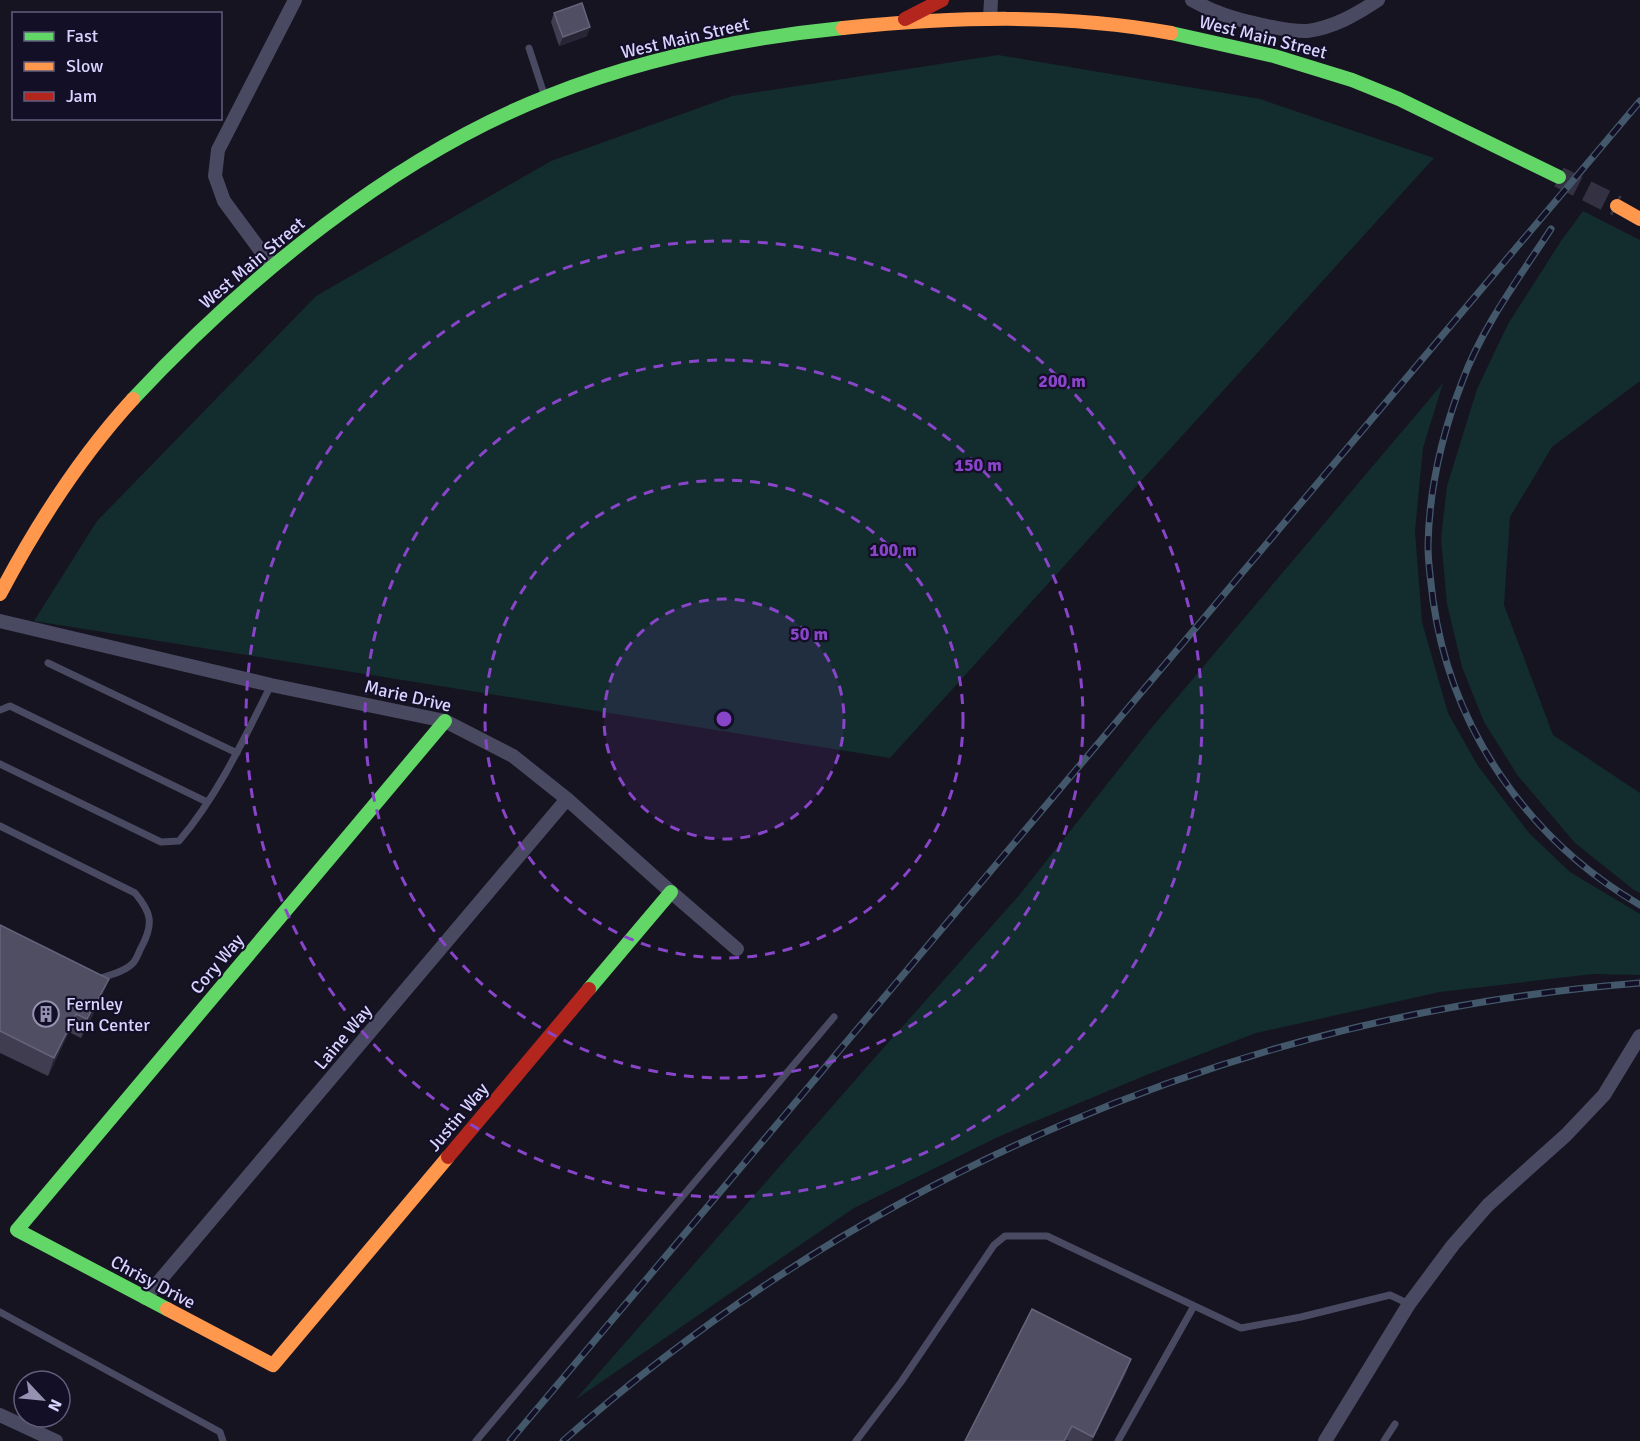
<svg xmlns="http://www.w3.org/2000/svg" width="1640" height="1441" font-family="Signika,sans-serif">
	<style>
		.green { fill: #132c2d }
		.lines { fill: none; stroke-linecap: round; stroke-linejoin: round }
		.primary-tunnel { stroke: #333142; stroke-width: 21; stroke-dasharray: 21 10; stroke-linecap: butt }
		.lane { stroke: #4a4962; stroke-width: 7 }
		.street { stroke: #4a4962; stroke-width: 14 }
		.fast { stroke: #63d668; stroke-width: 14 }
		.slow { stroke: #ff974d; stroke-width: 14 }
		.jam { stroke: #b3261e; stroke-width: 14 }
		.rail-casing { stroke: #43596b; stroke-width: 7 }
		.rail { stroke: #130f26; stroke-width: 4.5; stroke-dasharray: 14; stroke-linecap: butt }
		.wall { fill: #403d50 }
		.shaded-wall { fill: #282635 }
		.building { fill: #504e63; stroke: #66637b; stroke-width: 1.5 }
		.ring { fill: none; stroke: #8945c9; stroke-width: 3; stroke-dasharray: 10 8 }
		.labels { text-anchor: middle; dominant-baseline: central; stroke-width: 4.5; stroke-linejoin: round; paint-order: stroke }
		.street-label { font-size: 18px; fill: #d9d4ff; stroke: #130f26 }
		.poi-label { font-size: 18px; fill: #d9d4ff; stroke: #130f26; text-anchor: start }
		.centre { fill: #8945c9; stroke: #130f26; stroke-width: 3 }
		.ring-label { font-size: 18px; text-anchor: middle; font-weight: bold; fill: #8945c9; stroke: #130f26; stroke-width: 4.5; stroke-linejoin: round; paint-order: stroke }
	</style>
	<rect width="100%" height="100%" fill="#161421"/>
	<!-- green -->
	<path class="green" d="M998,55l262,44 174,59 -544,600 -856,-137 63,-100 219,-225 235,-135 181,-65z
		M1583,211l57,29v141l-88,66 -42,70 -6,88 49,130 87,58v100l-6,-3 -59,-47 -57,-67 -34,-54 -22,-55 -15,-63 -6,-66 6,-52 30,-97 31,-65 53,-83z
		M1443,383l-20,65 -8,83 7,91 26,91 30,53 51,67 41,39 70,42v61l-47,-1 -153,18 -184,41 -107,41 -149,62 -146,72 -279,192 296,-338 150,-169 132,-167z"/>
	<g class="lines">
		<!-- primary-tunnel -->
		<path class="primary-tunnel" d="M1559,177l58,29"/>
		<!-- lane -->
		<path class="lane" d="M529,48l15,46
			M48,663l189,90
			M0,710l10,-4 197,96
			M0,764l161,78 18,-1c39,-46 65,-102 92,-156
			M0,826l135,67c16,19 19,30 7,53 -3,5 -5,13 -9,17 -8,9 -24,12 -35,16
			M0,1312l220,120 3,9
			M476,1441l358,-424
			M856,1441l45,-59 93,-137 11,-9h42l194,92 60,-11 89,-22 19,9
			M1118,1441l76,-135
			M1384,1441l11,-17"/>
		<!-- street -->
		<path class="street" d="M1192,0c8,4 16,9 25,12 18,8 70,20 90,19 26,-3 50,-17 71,-31
			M990,18l1,-18
			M272,266l-48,-65 -9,-25 3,-26 77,-150
			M0,621l271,64 174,36 68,35 54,43 104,93 66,57
			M145,1298l422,-499
			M0,1415l56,26
			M1325,1441l84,-137 44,-59 35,-40 78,-70 38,-40 36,-59"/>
		<!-- fast -->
		<path class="fast" d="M1171,33l103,23 78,24 47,19 160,78
			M133,399c112,-120 261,-243 415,-303 94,-37 194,-58 295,-68
			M589,989l82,-97
			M167,1309l-150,-79 428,-509"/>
		<!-- slow -->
		<path class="slow" d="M843,28c109,-11 220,-15 328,5
			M1617,206l23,13
			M0,594c37,-70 79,-136 133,-195
			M167,1309l106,56 175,-208"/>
		<!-- jam -->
		<path class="jam" d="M905,19l37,-19
			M448,1157l141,-168"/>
		<!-- rail casing -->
		<g class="rail-casing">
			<path id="rail" d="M1551,229c-32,49 -69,98 -89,153 -20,52 -33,107 -34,164 0,18 3,36 5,54 18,129 95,240 207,305
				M510,1441l1130,-1340
				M563,1441c301,-266 676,-427 1077,-458"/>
		</g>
		<!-- rail -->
		<use href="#rail" class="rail"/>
	</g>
	<!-- wall -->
	<path class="wall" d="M554,13l33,23 -28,10 -8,-24z
		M0,925l102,72 -21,41 -12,-6 -21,44 -48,-23z
		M1131,1359l-5,14 -34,68h-23l-2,-1 -1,1h-101z"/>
	<!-- shaded-wall -->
	<path class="shaded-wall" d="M590,27l-3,9 -28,10 4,-9z
		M109,979l-7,18 -21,41 6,-19z
		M76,1014l-7,18 -21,44 6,-18z
		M1131,1359l-5,14 -34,68h-1z"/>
	<!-- building -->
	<path class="building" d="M582,3l8,24 -27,10 -9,-24z
		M0,925l109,54 -22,40 -11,-5 -22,44 -54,-27z
		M1032,1309l99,50 -38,78 -21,-11 -8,15h-99z"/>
	<!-- distance rings -->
	<circle cx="724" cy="719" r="120" fill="#8945c9" fill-opacity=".12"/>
	<g class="ring">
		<circle cx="724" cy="719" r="120"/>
		<circle cx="724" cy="719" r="239"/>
		<circle cx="724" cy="719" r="359"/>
		<circle cx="724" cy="719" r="478"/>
	</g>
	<!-- icons -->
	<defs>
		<g id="building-ring" transform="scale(1.35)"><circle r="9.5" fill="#130f26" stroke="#9591b1" stroke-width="1.5"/><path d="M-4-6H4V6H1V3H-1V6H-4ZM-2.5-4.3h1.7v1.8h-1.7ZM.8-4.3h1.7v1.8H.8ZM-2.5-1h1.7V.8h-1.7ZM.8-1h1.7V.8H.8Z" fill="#9591b1"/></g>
	</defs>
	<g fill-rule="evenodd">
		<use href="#building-ring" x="46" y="1014"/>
	</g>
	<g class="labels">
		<!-- street labels -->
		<g class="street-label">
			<text transform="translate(1263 37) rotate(14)">West Main Street</text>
			<text transform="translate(685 38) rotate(-13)">West Main Street</text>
			<text transform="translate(252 263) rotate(-40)">West Main Street</text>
			<text transform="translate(408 696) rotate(13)">Marie Drive</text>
			<text transform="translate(217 964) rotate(-50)">Cory Way</text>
			<text transform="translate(343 1037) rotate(-50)">Laine Way</text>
			<text transform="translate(458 1117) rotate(-50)">Justin Way</text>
			<text transform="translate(153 1282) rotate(28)">Chrisy Drive</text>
		</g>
		<!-- poi labels -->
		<g class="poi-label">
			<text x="66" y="1004">Fernley<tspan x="66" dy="21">Fun Center</tspan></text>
		</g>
	</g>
	<circle cx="724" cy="719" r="9" class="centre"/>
	<g class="ring-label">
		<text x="1062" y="387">200 m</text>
		<text x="978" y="471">150 m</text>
		<text x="893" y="556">100 m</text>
		<text x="809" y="640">50 m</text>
	</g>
	<!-- legend -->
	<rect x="12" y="12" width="210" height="108" fill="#130f26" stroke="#625e7d" stroke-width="1.5"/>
	<rect x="24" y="32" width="30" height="9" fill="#63d668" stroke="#625e7d" stroke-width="1.5"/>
	<text x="66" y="42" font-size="18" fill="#d9d4ff">Fast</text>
	<rect x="24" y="62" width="30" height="9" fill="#ff974d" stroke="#625e7d" stroke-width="1.5"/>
	<text x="66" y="72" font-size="18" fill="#d9d4ff">Slow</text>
	<rect x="24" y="92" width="30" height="9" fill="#b3261e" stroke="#625e7d" stroke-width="1.5"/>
	<text x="66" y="102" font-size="18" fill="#d9d4ff">Jam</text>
	<!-- north arrow -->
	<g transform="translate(42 1399) rotate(116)"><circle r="28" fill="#130f26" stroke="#625e7d" stroke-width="1.5"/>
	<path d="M0-4.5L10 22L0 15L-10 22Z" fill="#9591b1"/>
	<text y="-9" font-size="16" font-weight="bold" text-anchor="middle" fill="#d9d4ff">N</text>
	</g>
</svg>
